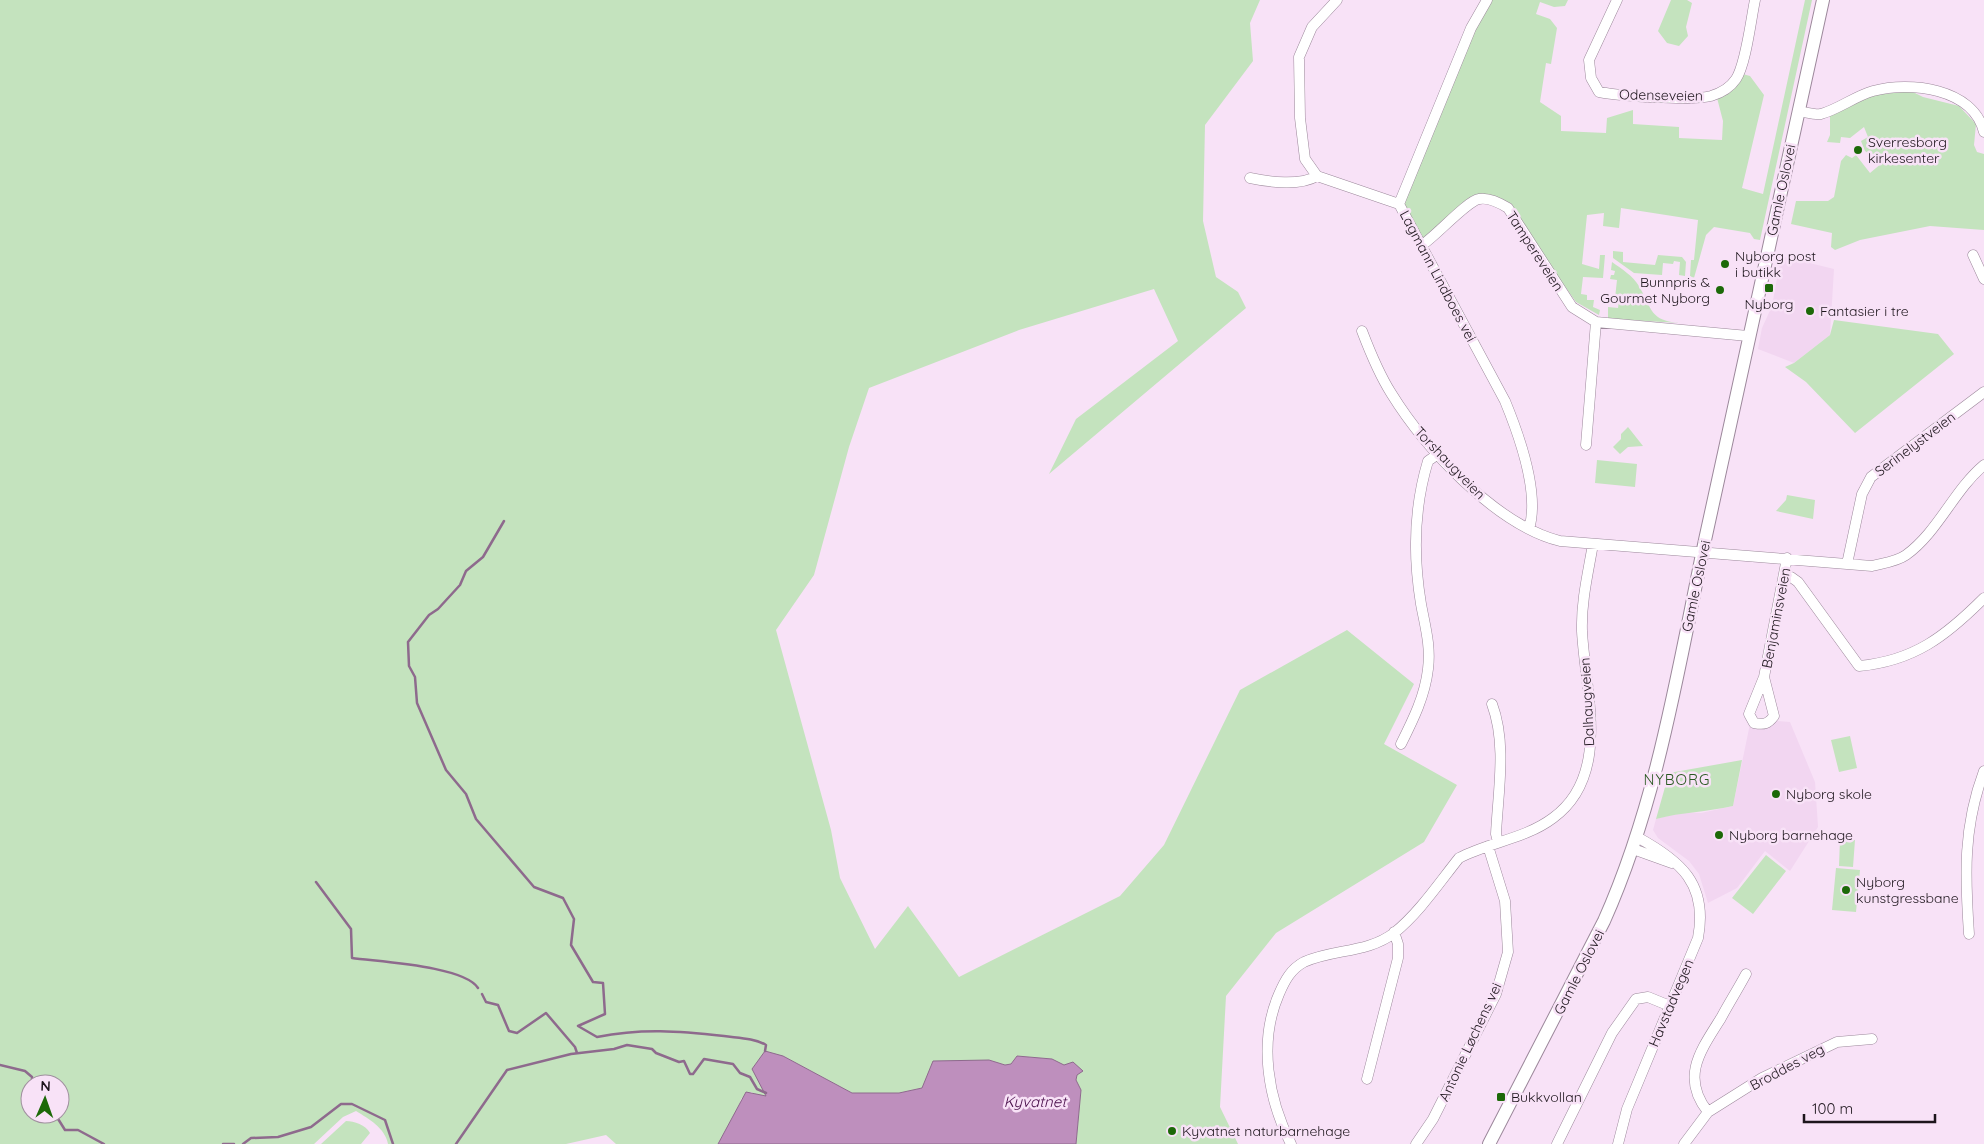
<svg xmlns="http://www.w3.org/2000/svg" width="1984" height="1144" font-family="Quicksand,sans-serif">
	<style>
		.built { fill: #f2d6f1 }
		.green { fill: #c4e3be; fill-rule: evenodd }
		.water { fill: #be8fbd; stroke: #8e6a8d }
		.lines { fill: none; stroke-linecap: round; stroke-linejoin: round }
		.stream { stroke: #8e6a8d; stroke-width: 2.5 }
		.minor-casing { stroke: #9c889b; stroke-width: 11 }
		.tertiary-casing { stroke: #9c889b; stroke-width: 14 }
		.minor { stroke: #fff; stroke-width: 10 }
		.tertiary { stroke: #fff; stroke-width: 12 }
		.poi-dot { fill: #1c6908; stroke: #f8e2f7; stroke-width: 2 }
		.labels { text-anchor: middle; dominant-baseline: central; stroke-width: 5; stroke-linejoin: round; paint-order: stroke }
		.street-label { font-size: 14px; fill: #1d151c; stroke: #f8e2f7 }
		.poi-label { font-size: 14px; fill: #1d151c; stroke: #f8e2f7; text-anchor: start }
		.neighbourhood-label { font-size: 15px; letter-spacing: 1px; fill: #295921; stroke: #f8e2f7 }
		.water-label { font-size: 15px; font-style: italic; fill: #460b47; stroke: #f8e2f7 }
	</style>
	<rect width="100%" height="100%" fill="#f8e2f7"/>
	<!-- built -->
	<path class="built" d="M1781,256l53,13 -4,66 -36,28 -36,-14 4,-21 10,-22z
		M1751,719l39,3 25,60 3,45 -28,44 -25,-20 -28,37 -29,15 -9,-29 -10,-13 -31,-23 -5,-8 3,-11 25,-7 20,1 32,-7z"/>
	<!-- green -->
	<path class="green" d="M0,0h1260l-10,23 3,38 -48,64 -2,96 13,56 22,15 8,16 -197,166 27,-55 102,-78 -24,-52 -135,41 -150,58 -20,59 -35,128 -38,55 55,200 9,48 35,71 33,-43 51,71 161,-81 44,-51 76,-155 107,-60 67,54 -30,60 73,41 -33,57 -148,91 -50,63 -6,111 18,37h-162l5,-54 -5,-10 1,-5 -25,-16 -35,-3 -6,8 -6,1 -16,-5 -67,28 -23,5h-47l-69,-37 -17,40 -2,2 -13,-6 -10,7 -2,8 -21,37h-102l-10,-9 -40,9h-178c-3,-16 -19,-25 -32,-33l-13,6 -29,27h-314zM30,1084h30v30h-30z
		M1487,0h81l-3,6 -11,1 -14,-5 -4,12 14,5 7,9 -6,36 -5,-1 -6,39 21,14v15l45,2 1,-15 26,-8v14l46,3v11l43,2 1,-19 -7,-27 23,-21 11,3 14,19 -22,93 21,6 42,-194h7l-52,240 -6,-1 -4,-6 -36,-6 -8,8 -12,43 -4,-2 1,-16h3l4,-40 -77,-12 -2,20 -16,-2 1,-13 -17,2 -5,49 17,5 1,-14h5l-2,23 -20,-1 -2,17 6,1v5h7l-1,7 7,3 -1,5 -23,-13 -68,-95 -29,-8 -57,46 -23,-41z
		M1671,0h16l5,3 -6,24 2,9 -9,10 -12,-3 -9,-12z
		M1911,91l12,6 36,9 17,18 -2,21 3,7 7,2v76l-54,-4 -70,14 -25,10 -4,-3 1,-14 -41,-9 5,-23h32l6,-4 7,-36 5,-6 6,3 4,-3 14,18 12,-10 -17,-12 -4,-10 7,-4 -4,-10 -14,11 -9,-1 -1,6 -13,-1 3,-7v-21l44,-19z
		M1613,251l10,1v10l32,3 3,-10 24,2 4,5 -1,14 -6,-1 1,-13 -6,-1 -1,3 -10,-1 -1,12 -28,-2 -21,-15z
		M1612,262c10,7 21,14 27,24 13,23 11,35 41,37l-69,-4 -3,-1v-11l10,1 1,-7 -10,-1 6,-2 2,-18 -7,-1 1,-4h3l1,-4 -4,-1z
		M1834,320l104,14 16,20 -99,79 -49,-51 -21,-15 9,-4 36,-28z
		M1628,427l15,19 -15,1 -8,7 -7,-7 8,-8v-5z
		M1597,460l40,4 -2,23 -40,-4z
		M1787,495l28,5 -2,19 -37,-8 10,-11z
		M1850,736l7,32 -18,4 -8,-32z
		M1742,760l-9,46c-26,6 -51,6 -77,13l13,-46z
		M1840,839l15,1 -2,27 -14,-1z
		M1766,855l20,16 -33,43 -21,-16z
		M1836,868l24,2 -4,42 -24,-2z
		M346,1121c8,0 20,4 24,12l-9,11h-40z"/>
	<!-- water -->
	<path class="water" d="M765,1051l18,5 69,37h47l23,-5 11,-27 56,-1 16,5 6,-1 6,-8 35,3 12,6 9,-3 10,9 -6,4 -1,5 5,10 -5,54h-358l28,-52 20,4 -14,-27z"/>
	<g class="lines">
		<!-- stream -->
		<path class="stream" d="M504,521l-21,36 -17,14 -6,14 -22,24 -9,6 -21,27 1,24 6,11 2,26 29,67 20,24 10,25 58,68 29,11 11,21 -3,26 22,37 10,1 2,31 -27,12 19,11c45,-9 82,-6 127,-1 14,2 30,2 42,9l-1,6
			M316,882l35,47 1,29c28,4 112,8 126,30
			M482,994l4,8 12,3 11,26 8,2 29,-20 29,34 2,6
			M0,1065l25,6 7,6v7
			M55,1114l10,16h13l26,14
			M223,1144h11
			M243,1144l8,-6 27,-1 33,-10 30,-23h11l33,16 8,24
			M456,1144l51,-74 64,-16 43,-5 13,-4 25,4 4,4 23,9 5,-1 6,13h3l11,-15 29,5 7,9 10,4 7,12 9,4"/>
		<!-- minor casing -->
		<g class="minor-casing">
			<path id="minor" d="M1337,0l-25,27 -13,30 1,61 5,41 12,17 82,28
				M1487,0l-16,28 -72,176 106,197c14,34 35,92 24,128
				M1617,0l-28,60 2,18 8,14c23,4 91,9 112,4 10,-3 19,-8 25,-17 10,-15 15,-60 19,-79
				M1798,111c7,1 17,4 23,3 18,-5 34,-18 52,-23 37,-10 100,-3 111,41
				M1250,178c19,4 50,8 67,-2
				M1422,245c14,-9 45,-44 57,-46 10,-2 21,4 29,9l64,99 24,15 152,14
				M1973,255l11,24
				M1362,331c8,21 17,43 29,62 34,55 105,132 169,148l312,25c11,-3 24,-4 34,-11 32,-23 48,-65 78,-90
				M1586,445l10,-123
				M1847,564l15,-70 9,-17 113,-85
				M1785,577h6l7,5 61,84c55,-5 87,-30 125,-68
				M1764,677l10,39c-6,8 -10,9 -20,7l-5,-9 15,-37 23,-119
				M1492,704c15,40 6,88 4,130l2,8
				M1401,744c12,-24 24,-48 27,-75 3,-23 -3,-43 -7,-65 -8,-48 -7,-97 7,-143l10,-7
				M1633,849l39,14
				M1969,934c-4,-59 -6,-107 15,-163
				M1367,1079l31,-121v-14l-4,-12
				M1708,1112c-28,-35 -7,-62 13,-94 8,-15 17,-29 25,-44
				M1291,1144c-23,-45 -33,-102 -12,-150 6,-14 12,-25 25,-32 29,-13 64,-9 90,-29 25,-20 45,-50 65,-75 30,-16 66,-19 94,-40 59,-43 32,-126 29,-187 -1,-29 6,-58 11,-87
				M1416,1144l17,-25 63,-125 12,-42 -3,-51 -17,-55
				M1557,1144l55,-111 24,-34 12,-2 22,9
				M1618,1144l9,-35 71,-171c10,-54 -17,-77 -61,-101
				M1684,1144l24,-32 54,-34 75,-36 35,-3"/>
		</g>
		<!-- tertiary casing -->
		<g class="tertiary-casing">
			<path id="tertiary" d="M1489,1144l115,-223c54,-121 74,-252 101,-381 39,-180 78,-360 118,-540"/>
		</g>
		<!-- minor -->
		<use href="#minor" class="minor"/>
		<!-- tertiary -->
		<use href="#tertiary" class="tertiary"/>
	</g>
	<!-- markers -->
	<g class="poi-dot">
		<circle cx="1858" cy="150" r="5"/>
		<circle cx="1725" cy="264" r="5"/>
		<rect x="1764" y="283" width="10" height="10" rx="2.5"/>
		<circle cx="1720" cy="290" r="5"/>
		<circle cx="1810" cy="311" r="5"/>
		<circle cx="1776" cy="794" r="5"/>
		<circle cx="1719" cy="835" r="5"/>
		<circle cx="1846" cy="890" r="5"/>
		<rect x="1496" y="1092" width="10" height="10" rx="2.5"/>
		<circle cx="1172" cy="1131" r="5"/>
	</g>
	<g class="labels">
		<!-- street labels -->
		<g class="street-label">
			<text transform="translate(1661 95) rotate(1)">Odenseveien</text>
			<text transform="translate(1781 190) rotate(-78)">Gamle Oslovei</text>
			<text transform="translate(1535 251) rotate(57)">Tampereveien</text>
			<text transform="translate(1438 276) rotate(62)">Lagmann Lindboes vei</text>
			<text transform="translate(1915 444) rotate(-37)">Serinelystveien</text>
			<text transform="translate(1450 463) rotate(46)">Torshaugveien</text>
			<text transform="translate(1696 586) rotate(-78)">Gamle Oslovei</text>
			<text transform="translate(1776 618) rotate(-79)">Benjaminsveien</text>
			<text transform="translate(1587 702) rotate(-93)">Dalhaugveien</text>
			<text transform="translate(1579 972) rotate(-63)">Gamle Oslovei</text>
			<text transform="translate(1671 1003) rotate(-67)">Havstadvegen</text>
			<text transform="translate(1470 1042) rotate(-65)">Antonie Løchens vei</text>
			<text transform="translate(1787 1067) rotate(-28)">Broddes veg</text>
		</g>
		<!-- poi labels -->
		<g class="poi-label">
			<text x="1868" y="142">Sverresborg<tspan x="1868" dy="16">kirkesenter</tspan></text>
			<text x="1735" y="256">Nyborg post<tspan x="1735" dy="16">i butikk</tspan></text>
			<text x="1710" y="282" text-anchor="end">Bunnpris &amp;<tspan x="1710" dy="16">Gourmet Nyborg</tspan></text>
			<text x="1769" y="304" text-anchor="middle">Nyborg</text>
			<text x="1820" y="311">Fantasier i tre</text>
			<text x="1786" y="794">Nyborg skole</text>
			<text x="1729" y="835">Nyborg barnehage</text>
			<text x="1856" y="882">Nyborg<tspan x="1856" dy="16">kunstgressbane</tspan></text>
			<text x="1511" y="1097">Bukkvollan</text>
			<text x="1182" y="1131">Kyvatnet naturbarnehage</text>
		</g>
		<!-- neighbourhood labels -->
		<g class="neighbourhood-label">
			<text x="1677" y="779">NYBORG</text>
		</g>
		<!-- water labels -->
		<g class="water-label">
			<text x="1035" y="1101">Kyvatnet</text>
		</g>
	</g>
	<!-- north arrow -->
	<g transform="translate(45 1099) rotate(2)"><circle r="24" fill="#f8e2f7" stroke="#a0909f"/>
	<path d="M0-4L9 19L0 12L-9 19Z" fill="#1c6908"/>
	<text y="-8" font-size="14" font-weight="bold" text-anchor="middle" fill="#1d151c">N</text>
	</g>
	<!-- scale -->
	<path d="M1804 1114v8h131v-8" fill="none" stroke="#1d151c" stroke-width="2.5"/>
	<text x="1812" y="1114" font-size="15" fill="#1d151c" stroke="#f8e2f7" stroke-width="4" paint-order="stroke">100 m</text>
</svg>
